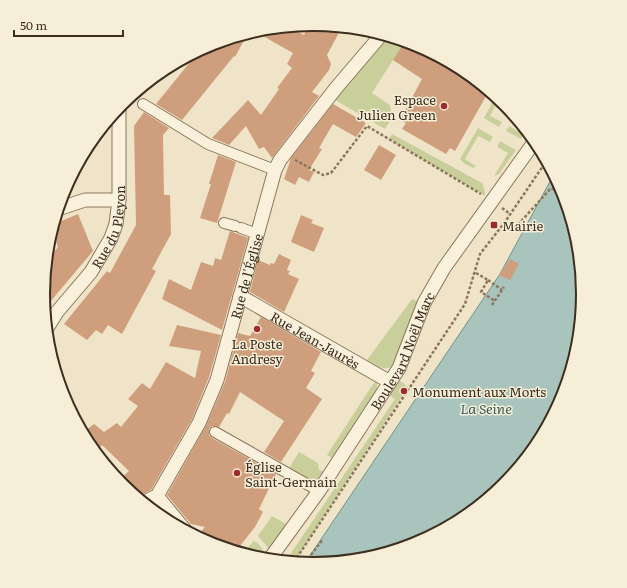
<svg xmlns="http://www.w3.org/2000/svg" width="627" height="588" font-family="Literata,serif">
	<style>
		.green { fill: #c9cf9b }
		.water { fill: #a9c4bc; stroke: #6f938a }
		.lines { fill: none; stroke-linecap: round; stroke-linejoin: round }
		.ferry { stroke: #2f5d5a; stroke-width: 1; stroke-dasharray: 5 4; stroke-linecap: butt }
		.building { fill: #cf9f7d }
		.pedestrian-casing { stroke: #8d765c; stroke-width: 12 }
		.minor-casing { stroke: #8d765c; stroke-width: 15 }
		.path { stroke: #8d765c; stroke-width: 2.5; stroke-dasharray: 3 2; stroke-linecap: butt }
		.pedestrian { stroke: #faf1dc; stroke-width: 10 }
		.minor { stroke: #faf1dc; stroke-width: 13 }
		.poi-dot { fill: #9e2a2b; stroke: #f7eed8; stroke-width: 1.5 }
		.labels { text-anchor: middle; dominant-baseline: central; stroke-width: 3; stroke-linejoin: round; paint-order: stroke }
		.poi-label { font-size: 13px; fill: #3d2e20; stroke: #f7eed8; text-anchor: start }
		.street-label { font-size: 13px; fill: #3d2e20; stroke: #f7eed8 }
		.water-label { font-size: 14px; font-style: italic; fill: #2f5d5a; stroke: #f7eed8 }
		.rim { fill: none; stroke: #3d2e20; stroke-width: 2 }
	</style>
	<rect width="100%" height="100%" fill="#f0e4c8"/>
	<!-- green -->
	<path class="green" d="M389,36l16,5 -33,52 18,12 2,13 -7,11 -50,-29z
		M496,96l3,3 -9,17 12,6 -3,5 -15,-9z
		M509,126l10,6 4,-6 5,5 -7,8 -15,-8z
		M478,128l15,9 -3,5 -12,-6 -13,23 11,7 -3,2 -8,-4 -5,-5z
		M392,134l90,49 3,9v4l-96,-57z
		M500,141l16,9 -17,24 -5,2 14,-23 -11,-6z
		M412,299l7,3 -24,63c-11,7 -18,1 -28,-5z
		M399,380l9,7 -114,175 -7,-3 108,-160 -6,-4z
		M377,381v12l-43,66 -7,-4 46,-71z
		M299,452l19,11 1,7 4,1 -8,13 -27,-14z
		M272,516l16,9 -19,24 -11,-13z
		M254,541l4,2 7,10 -5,6 -17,-6z"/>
	<!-- water -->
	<path class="water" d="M554,174c16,30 24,62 27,95 12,128 -68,245 -190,282 -27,8 -58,15 -86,12l195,-289z"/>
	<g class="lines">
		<!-- ferry -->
		<path class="ferry" d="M564,206l4,2"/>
	</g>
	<!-- building -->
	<path class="building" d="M310,24l32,3 -15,28 4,9 -2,6 -17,22 7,4 -47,62 -8,-11 -5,2 -13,-23 -17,19 -17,-7 36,-38 13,15 18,-26 -2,-1 15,-20 -5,-4 6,-11 -39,-22 34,-5 16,9z
		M248,33l-13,24 -1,-1 -52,64 -26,-16 43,-53 11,-7z
		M405,41l12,4 47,25 25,21 -34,60 -5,-3 -4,6 -44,-25 4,-6 -6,-3 22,-41 -29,-19z
		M333,104l33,19 -10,14 -23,-13 -14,24 3,1 -13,21 5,2 -5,10 -10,-5 -4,8 -11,-6 7,-21z
		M144,112l25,16 -6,7 1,60h6l1,39 -19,35 4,2 -34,63 -14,-9 -6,9 -6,-4 -9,10 -23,-16 43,-53 3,2 26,-48 -2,-99z
		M379,145l17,10 -15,25 -17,-10z
		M218,155l18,7 -19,61 -17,-5 11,-34h-2z
		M78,214l15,37 -48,57 -1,-14 3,-33 11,-14 -6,-17 2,-6z
		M301,215l12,5 -2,3 13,5 -10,24 -23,-10z
		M230,231l18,7 -26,92 -60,-31 7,-20 22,11 10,-28 12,4 2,-8 6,2z
		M279,254l12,6 -4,10 3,1 -2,3 11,5 -15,33 -34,-20 8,-32 12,5 1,-2 3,1z
		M510,259l9,5 -9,16 -11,-5z
		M261,317l60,35 -10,19 4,2 -9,15 16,11 -41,63 -17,-10 20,-31 -44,-29 -11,22 -2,-1 -8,14 -7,-1 -3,3v6l3,3 64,36 -17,35 4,3 -8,15 -19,24 -26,-8 -13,-7 8,-9 -14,-3 -24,-29 39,-69 19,-44 13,-49 12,3z
		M177,325l44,10 -12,42 -17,42 -41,71 -12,6 -20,-16 10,-9 -27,-26 -4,5 -11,-10 -2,-9 9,-7 10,8 13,-9 4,4 17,-21 -10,-7 14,-16 8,6 16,-27 29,16 6,-27 -32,-5z
		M155,506l10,12 -1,1 -14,-11z"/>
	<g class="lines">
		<!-- pedestrian casing -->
		<g class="pedestrian-casing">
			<path id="pedestrian" d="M129,98h1
				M143,104l65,40 67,26
				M224,223l11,3
				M241,228l16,6
				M215,432l104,59"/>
		</g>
		<!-- minor casing -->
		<g class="minor-casing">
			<g id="minor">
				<path d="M58,209l27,-9h34"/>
				<path id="s1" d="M240,296l150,86"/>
				<path id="s2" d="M47,328l10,-16 34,-40 20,-34 5,-14 3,-24v-92"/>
				<path d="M157,496l28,34"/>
				<path id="s3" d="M144,502l13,-6 42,-73 18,-43 58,-210 5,-10 56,-72 46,-54"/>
				<path id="s4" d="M269,560l50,-69 80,-123 25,-65 20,-35 91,-127"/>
			</g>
		</g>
		<!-- path -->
		<path class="path" d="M295,160l28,15 8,-2 36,-47 114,68
			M564,206l-3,-1 4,-7
			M502,208l8,6
			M505,222l11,5 35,-39 13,6
			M476,273l12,7 -7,12 14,9
			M488,280l14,10
			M492,305l12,-18
			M294,562l171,-258 15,-50 25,-32 42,-62
			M305,563l18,-24"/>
		<!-- pedestrian -->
		<use href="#pedestrian" class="pedestrian"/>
		<!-- minor -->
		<use href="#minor" class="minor"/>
	</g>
	<!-- markers -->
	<g class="poi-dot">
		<circle cx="444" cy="106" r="4"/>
		<rect x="490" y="221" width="8" height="8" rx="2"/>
		<circle cx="257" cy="329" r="4"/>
		<circle cx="404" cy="391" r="4"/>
		<circle cx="237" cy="473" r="4"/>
	</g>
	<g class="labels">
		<!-- poi labels -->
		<g class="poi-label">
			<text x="436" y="99" text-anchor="end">Espace<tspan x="436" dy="15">Julien Green</tspan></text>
			<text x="502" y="225">Mairie</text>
			<text x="257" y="343" text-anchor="middle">La Poste<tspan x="257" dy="15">Andresy</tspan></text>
			<text x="412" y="391">Monument aux Morts</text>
			<text x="245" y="466">Église<tspan x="245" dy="15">Saint-Germain</tspan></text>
		</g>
		<!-- street labels -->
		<g class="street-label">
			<text stroke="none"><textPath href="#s2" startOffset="121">Rue du Pleyon</textPath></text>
			<text stroke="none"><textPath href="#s3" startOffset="253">Rue de l'Église</textPath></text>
			<text stroke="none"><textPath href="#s1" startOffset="87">Rue Jean-Jaurès</textPath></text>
			<text stroke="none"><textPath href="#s4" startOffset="249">Boulevard Noël Marc</textPath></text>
		</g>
		<!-- water labels -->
		<g class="water-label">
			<text x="486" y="408">La Seine</text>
		</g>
	</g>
	<!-- crop -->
	<path d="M0 0H627V588H0ZM50 294a263 263 0 1 1 526 0a263 263 0 1 1-526 0Z" fill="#f7eed8" fill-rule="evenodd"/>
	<path class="rim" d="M50 294a263 263 0 1 1 526 0a263 263 0 1 1-526 0Z"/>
	<!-- scale -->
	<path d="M14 30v6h109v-6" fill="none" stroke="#3d2e20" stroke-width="2"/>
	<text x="20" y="30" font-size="12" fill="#3d2e20" stroke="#f7eed8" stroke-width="3" paint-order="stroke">50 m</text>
</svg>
